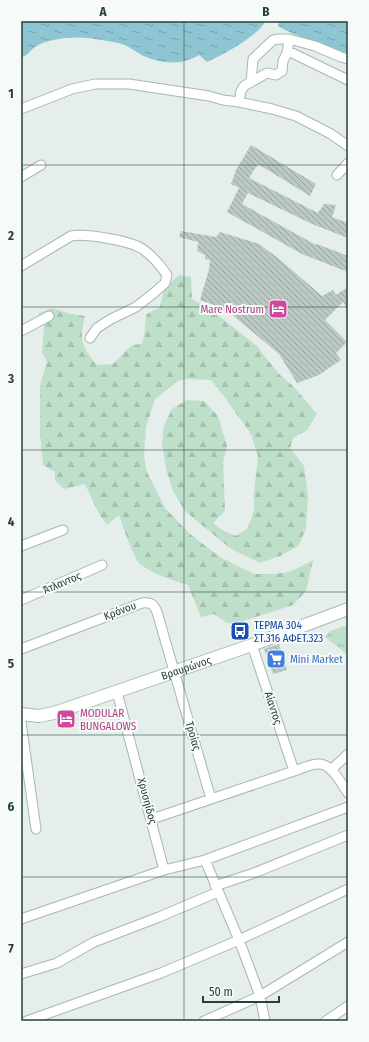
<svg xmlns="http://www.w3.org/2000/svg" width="369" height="1042" font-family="'Fira Sans Condensed',sans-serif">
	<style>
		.grass { fill: url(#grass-tufts) }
		.forest { fill: url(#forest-firs) }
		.water { fill: url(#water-ripples) }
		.building { fill: url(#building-back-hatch) }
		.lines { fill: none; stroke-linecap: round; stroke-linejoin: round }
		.street-casing { stroke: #a7b7b2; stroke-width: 11 }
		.secondary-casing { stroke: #a3bab3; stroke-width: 14 }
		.street { stroke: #fff; stroke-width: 9 }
		.secondary { stroke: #fff; stroke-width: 12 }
		.grid { fill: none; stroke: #24413a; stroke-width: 1; stroke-opacity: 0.55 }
		.labels { text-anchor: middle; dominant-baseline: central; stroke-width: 4; stroke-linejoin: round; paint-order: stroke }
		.hotel-label { font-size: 11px; fill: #b23c85; stroke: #f6faf8; text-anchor: end }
		.street-label { font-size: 11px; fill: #24413a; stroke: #f6faf8 }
		.transit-label { font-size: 11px; fill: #164399; stroke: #f6faf8; text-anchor: start }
		.shop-label { font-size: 11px; fill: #366cbe; stroke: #f6faf8; text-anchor: start }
		.neatline { fill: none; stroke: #24413a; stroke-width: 1.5 }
		.grid-label { font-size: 13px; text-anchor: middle; font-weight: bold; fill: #24413a }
	</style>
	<defs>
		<pattern id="grass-tufts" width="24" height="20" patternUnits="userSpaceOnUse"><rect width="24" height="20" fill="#bedfc9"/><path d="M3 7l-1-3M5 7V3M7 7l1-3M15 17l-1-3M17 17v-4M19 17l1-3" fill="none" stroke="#a3c1ad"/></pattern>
		<pattern id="forest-firs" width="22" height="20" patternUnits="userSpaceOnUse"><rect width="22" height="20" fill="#bedfc9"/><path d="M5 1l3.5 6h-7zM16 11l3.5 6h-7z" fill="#a3c1ad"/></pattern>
		<pattern id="water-ripples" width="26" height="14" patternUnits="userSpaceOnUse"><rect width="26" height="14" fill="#8ec5d3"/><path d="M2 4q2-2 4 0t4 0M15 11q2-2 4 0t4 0" fill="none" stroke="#74a2ac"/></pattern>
		<pattern id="building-back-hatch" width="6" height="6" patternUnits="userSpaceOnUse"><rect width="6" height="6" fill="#bac9c4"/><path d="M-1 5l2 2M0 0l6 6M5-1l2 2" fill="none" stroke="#97a5a0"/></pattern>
	</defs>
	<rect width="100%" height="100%" fill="#e5eeeb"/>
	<!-- grass -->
	<path class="grass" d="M348,625v30l-23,-18 5,-6z"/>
	<!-- forest -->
	<path class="forest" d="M179,275l12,2 1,22 18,10 46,36 23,29 15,13 23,27 -10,16 -14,8 -3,10 14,18 4,30 -2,33 -8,17 -18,10 -20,7 -29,-14 -46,-38 -12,-20 -7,-22 -4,-25 2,-19 8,-16 15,-9 17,1 14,15 9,30 -4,16 2,49 -12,12 9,7 14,6 12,-8 6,-18v-18l4,-36 -7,-22 -25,-35 -15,-19 -24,-1 -9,2 -23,18 -9,28 -2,29 3,16 18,36 25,26 30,23 34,17h21l17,-3 21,-11 -7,31 -13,14 -53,17 -13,1 -13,-9 -13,3 -13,-32c-16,-5 -34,-10 -48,-21 -6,-5 -18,-40 -21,-49l-12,10c-10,-12 -15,-27 -22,-41l-21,5 -9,-9v-8l-12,-7 -3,-32v-48l7,-23 -5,-10 2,-26 -5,-13 13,-5 19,6 14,2c-6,24 -4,30 12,49l16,-1 19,-19 10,-1c4,-12 2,-19 5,-30l13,-7 4,-18z"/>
	<!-- water -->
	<path class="water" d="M21,21h245c-10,16 -42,33 -59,41l-8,-7c-15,10 -37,9 -53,2 -8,-3 -15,-10 -24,-13 -9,-2 -18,-4 -27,-5 -18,-3 -44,-2 -60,8 -5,3 -7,9 -14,10z
		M279,21h69v36c-16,-4 -29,-12 -44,-19 -9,-4 -18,-7 -26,-12z"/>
	<!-- building -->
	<path class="building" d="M251,145l65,39 -6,12 -52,-32 -9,14 69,35 6,-9 12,1 -4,12 16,6v15l-36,-14 -64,-31 -6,11 74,41 1,-1 31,12v16l-46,-18 -75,-42 12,-24 -8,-4 5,-14z
		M181,231l35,6 4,-5 39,12 19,14 44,38 11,-6 3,5 12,-8v24l-5,-9 -18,18 22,22 -11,11 5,7 -22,15 -22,8 -18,-29 -49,-41 -3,1 -13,-9 -14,-5 9,-31 1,-9 -5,-1v-4l-8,-4 1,-9 -19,-5z
		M279,644l8,26 -14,4 -9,-25z"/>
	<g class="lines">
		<!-- street casing -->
		<g class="street-casing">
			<path id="street" d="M287,53l2,-14 26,7 26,11 7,2
				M251,82l2,-23 20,-19 6,-1h10
				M239,102l2,-11 3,-5 23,-13 9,2 6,-4 1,-10 5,-10 60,29
				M21,109l51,-20 23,-5h34l80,12 14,4 16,2 33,7 24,7 35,18 17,12
				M337,175l11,-12
				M21,177l20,-12
				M21,266l50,-30c14,-3 62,5 73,14 8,6 17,16 23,25l-2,8 -10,9 -19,15 -25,12 -14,9 -7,10
				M21,331l28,-15
				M21,546l42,-16
				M21,600l81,-35
				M252,645l42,126
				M21,649l121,-46c9,-1 12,1 15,9l54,187
				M117,692l47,178 41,-10
				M21,722l15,107
				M331,770l17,-16
				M152,819l142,-48c7,-2 16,-7 24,-7 14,-1 23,20 30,29
				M215,886l39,-13 94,-38
				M21,919l143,-49
				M21,974l36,-11 37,-21 65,-25 59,-25
				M27,1021l134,-48 78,-33 109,-51
				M204,1021l56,-25 -21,-56 -34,-80 143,-53
				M265,1021l-5,-25 88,-54
				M326,1021l22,-15"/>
		</g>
		<!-- secondary casing -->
		<g class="secondary-casing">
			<g id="secondary">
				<path id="s1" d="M21,714l18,2 15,-3 198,-68 96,-36"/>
			</g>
		</g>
		<!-- street -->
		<use href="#street" class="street"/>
		<!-- secondary -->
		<use href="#secondary" class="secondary"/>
	</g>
	<!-- grid -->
	<path class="grid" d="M184,21v1000M21,165h327M21,307h327M21,450h327M21,592h327M21,735h327M21,877h327"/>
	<!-- icons -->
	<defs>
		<g id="hotel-square" transform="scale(1)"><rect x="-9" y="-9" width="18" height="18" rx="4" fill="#d1479c" stroke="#f6faf8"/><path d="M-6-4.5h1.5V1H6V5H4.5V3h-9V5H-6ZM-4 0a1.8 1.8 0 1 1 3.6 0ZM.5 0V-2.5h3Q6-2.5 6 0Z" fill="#fff"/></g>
		<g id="bus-square" transform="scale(1)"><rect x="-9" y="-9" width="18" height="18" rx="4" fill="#1a4fb4" stroke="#f6faf8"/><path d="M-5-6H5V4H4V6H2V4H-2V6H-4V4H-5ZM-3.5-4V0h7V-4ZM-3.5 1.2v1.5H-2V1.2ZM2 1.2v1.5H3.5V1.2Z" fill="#fff"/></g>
		<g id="supermarket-square" transform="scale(1)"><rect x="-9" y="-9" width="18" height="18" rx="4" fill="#3f7fe0" stroke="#f6faf8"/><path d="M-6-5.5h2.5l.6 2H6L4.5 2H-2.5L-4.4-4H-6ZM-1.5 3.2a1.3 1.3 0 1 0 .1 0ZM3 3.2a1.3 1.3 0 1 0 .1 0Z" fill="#fff"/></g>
	</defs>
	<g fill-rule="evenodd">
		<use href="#hotel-square" x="278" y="309"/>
		<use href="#bus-square" x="240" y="631"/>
		<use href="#supermarket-square" x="276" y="659"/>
		<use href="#hotel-square" x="66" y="719"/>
	</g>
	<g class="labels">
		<!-- hotel labels -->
		<g class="hotel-label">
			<text x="264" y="309">Mare Nostrum</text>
			<text x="80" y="713" text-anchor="start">MODULAR<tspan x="80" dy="13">BUNGALOWS</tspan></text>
		</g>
		<!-- street labels -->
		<g class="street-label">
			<text transform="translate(62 583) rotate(-23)">Άτλαντος</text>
			<text transform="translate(120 611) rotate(-21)">Κρόνου</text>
			<text stroke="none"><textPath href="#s1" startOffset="173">Βραυρώνος</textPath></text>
			<text transform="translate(273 708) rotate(72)">Αίαντος</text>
			<text transform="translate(193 736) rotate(74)">Τροίας</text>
			<text transform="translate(147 801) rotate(75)">Χρυσηίδος</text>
		</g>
		<!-- transit labels -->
		<g class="transit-label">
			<text x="254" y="625">ΤΕΡΜΑ 304<tspan x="254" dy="13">ΣΤ.316 ΑΦΕΤ.323</tspan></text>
		</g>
		<!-- shop labels -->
		<g class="shop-label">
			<text x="290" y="659">Mini Market</text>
		</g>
	</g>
	<!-- border -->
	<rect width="369" height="1042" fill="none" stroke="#f6faf8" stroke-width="44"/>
	<!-- scale -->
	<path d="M203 996v6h76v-6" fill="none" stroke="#24413a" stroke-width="2"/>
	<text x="209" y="996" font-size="12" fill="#24413a" stroke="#f6faf8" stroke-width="3" paint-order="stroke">50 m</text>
	<rect x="22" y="22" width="325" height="998" class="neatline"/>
	<g class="grid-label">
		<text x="103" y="16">A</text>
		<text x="266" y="16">B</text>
		<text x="11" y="98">1</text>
		<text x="11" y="240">2</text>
		<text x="11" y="383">3</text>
		<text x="11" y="526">4</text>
		<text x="11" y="668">5</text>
		<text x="11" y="811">6</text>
		<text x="11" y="953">7</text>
	</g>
</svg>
